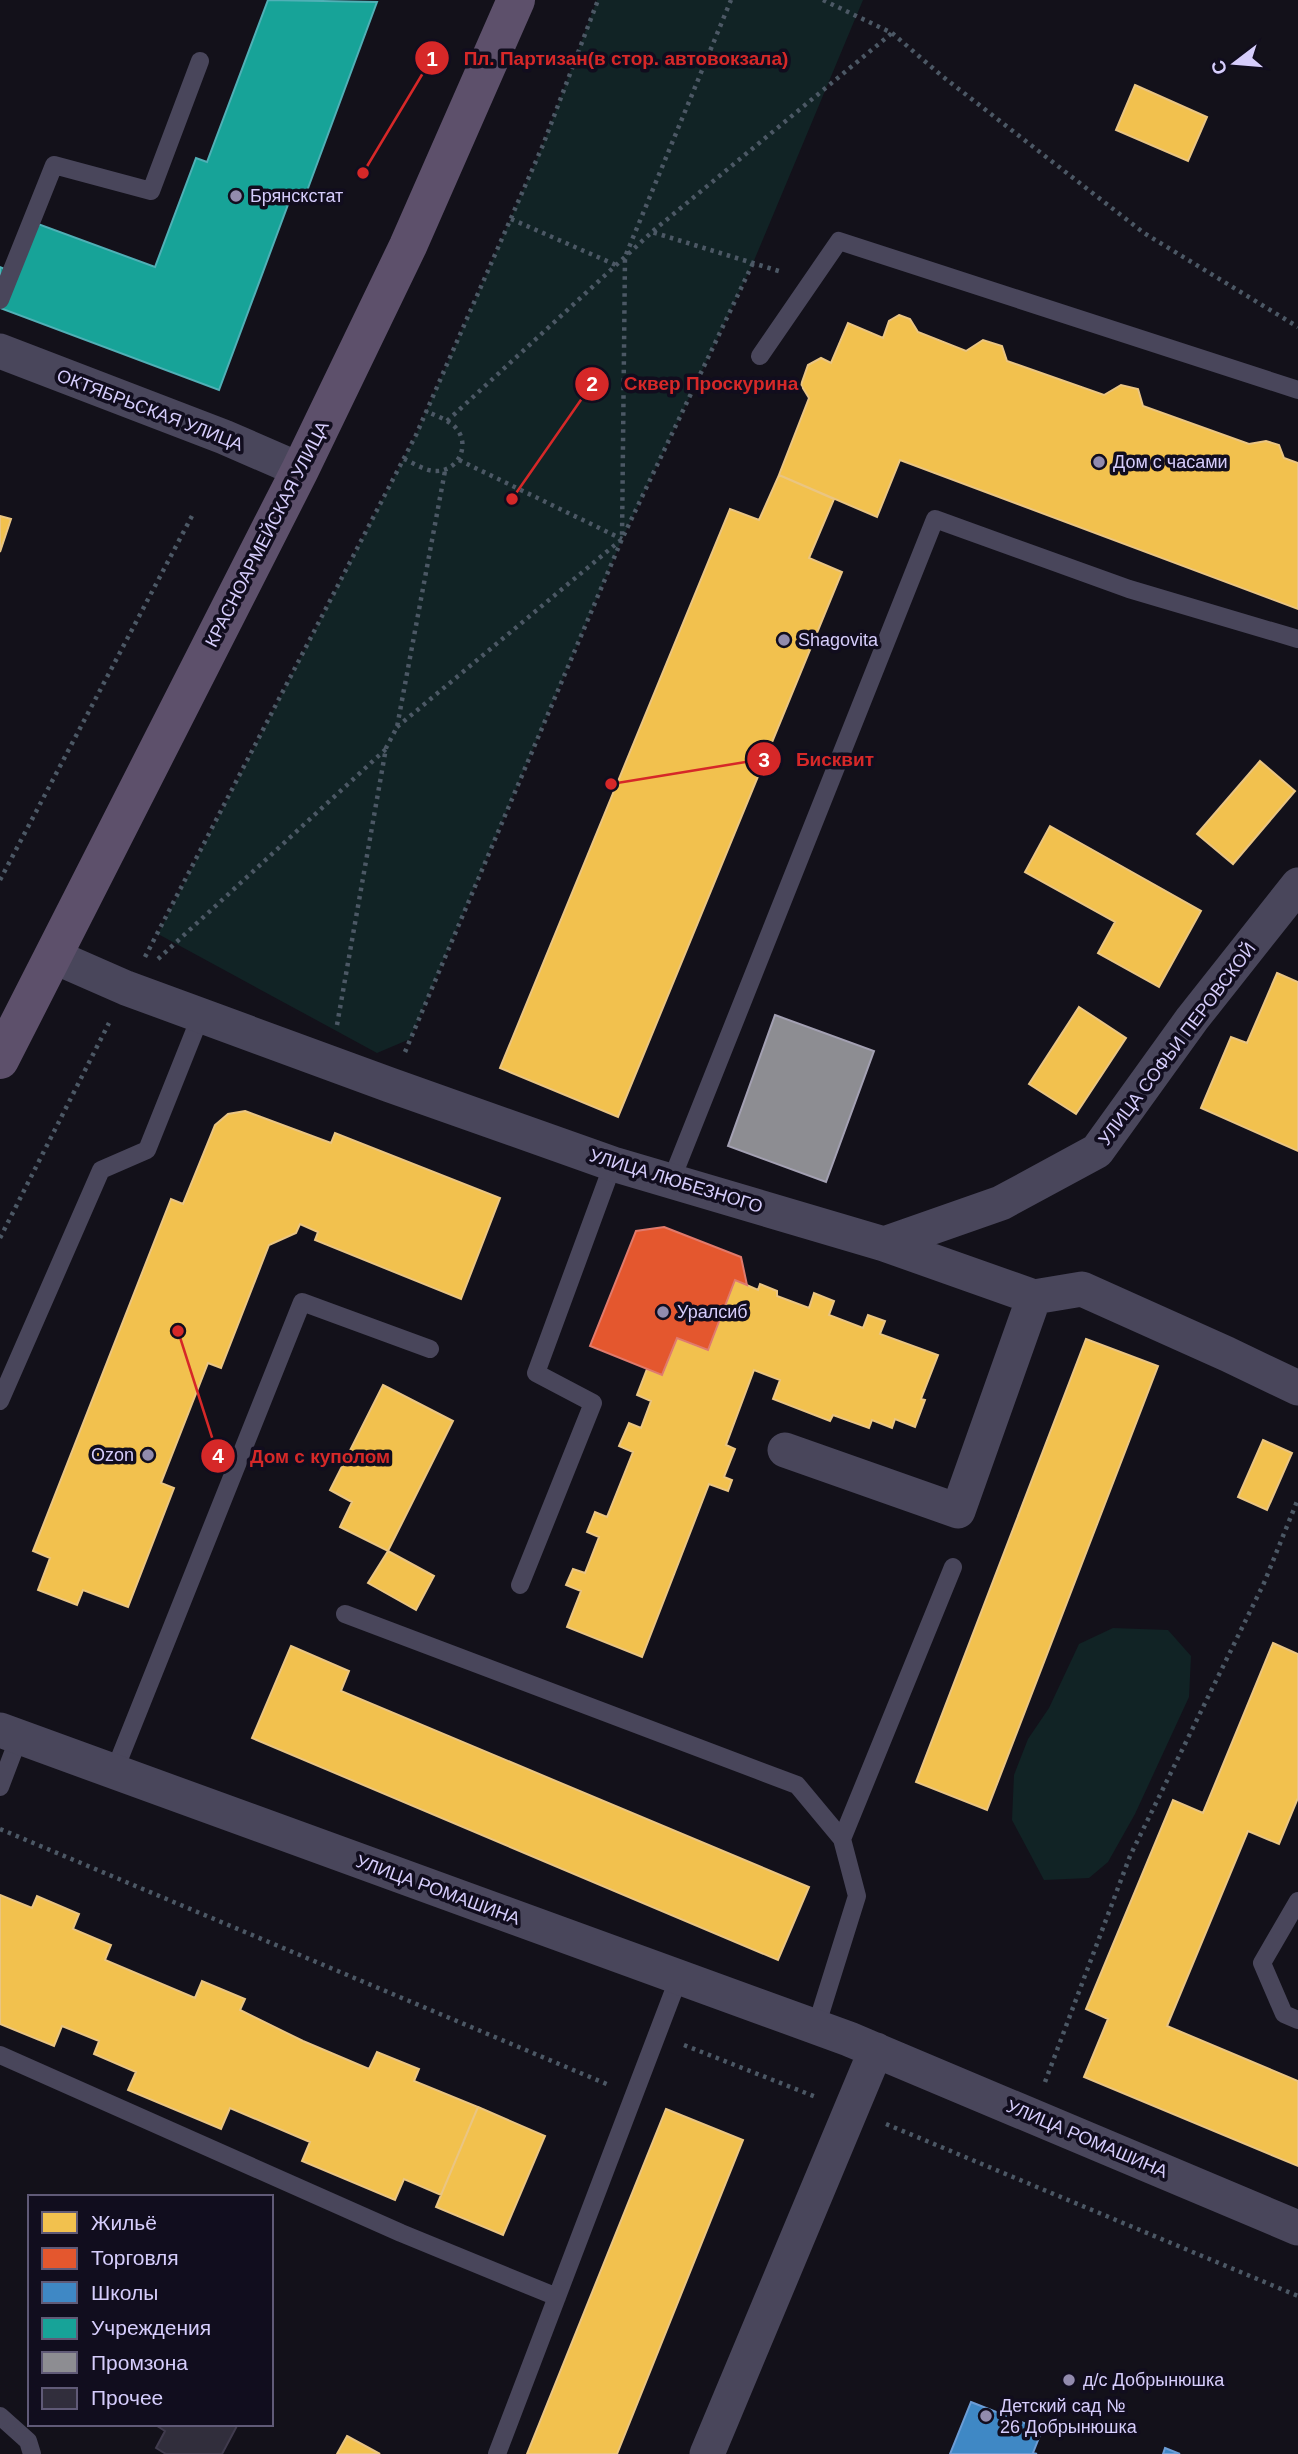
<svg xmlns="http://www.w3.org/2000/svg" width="1298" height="2454" font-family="Helvetica,sans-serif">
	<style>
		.green { fill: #112325 }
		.homes { fill: #f2c14e; stroke: #eac582; stroke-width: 2 }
		.shops { fill: #e4572e; stroke: #e07a6c; stroke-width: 2 }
		.schools { fill: #3f88c5; stroke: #6c9dd6; stroke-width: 2 }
		.public { fill: #17a398; stroke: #50b0b6; stroke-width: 2 }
		.industry { fill: #8d8d92; stroke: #a3a0b2; stroke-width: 2 }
		.building { fill: #312e3c; stroke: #403b4d; stroke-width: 2 }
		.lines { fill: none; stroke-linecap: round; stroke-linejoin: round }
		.path { stroke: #4c5865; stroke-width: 4.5; stroke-dasharray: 3.5 5; stroke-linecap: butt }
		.lane { stroke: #49465b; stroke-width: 18 }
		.street { stroke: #49465b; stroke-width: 35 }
		.primary { stroke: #5d506b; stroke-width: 38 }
		.poi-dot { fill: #928bad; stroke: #110d1e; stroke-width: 2.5 }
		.labels { text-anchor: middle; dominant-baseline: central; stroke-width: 7; stroke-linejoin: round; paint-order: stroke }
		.poi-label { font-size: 18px; fill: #d6cdfc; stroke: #110d1e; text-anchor: start }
		.street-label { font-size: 18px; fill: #d6cdfc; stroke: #110d1e }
		.leader { fill: none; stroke: #d62828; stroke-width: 2.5 }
		.callout-dot { fill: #d62828; stroke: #110d1e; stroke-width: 2.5 }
		.mark-label { font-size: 21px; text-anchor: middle; font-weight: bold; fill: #fff }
		.callout-label { font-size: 19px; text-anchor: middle; font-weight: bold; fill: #d62828; stroke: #110d1e; stroke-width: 7; stroke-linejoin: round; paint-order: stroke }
	</style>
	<rect width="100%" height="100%" fill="#13111a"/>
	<!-- green -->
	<path class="green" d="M597,0h266l-110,263 -131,276 -212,500 -33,14 -219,-119 258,-499 127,-290z
		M1113,1628l55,2 23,26 -2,41 -54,117 -27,48 -19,16 -45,2 -32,-60 2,-45 14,-36 21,-31 30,-64z"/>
	<!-- homes -->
	<path class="homes" d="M1135,85l72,32 -19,44 -72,-31z
		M899,315l11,4 8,13 48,19 17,-11 19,6 5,15 97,34 17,-10 17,4 5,17 106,38 17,-3 13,4 5,13 14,5v146l-398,-149 -23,57 -98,-42 30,-77 -8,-13 7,-20 13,-7 10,5 17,-40 35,15 6,-17z
		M779,475l55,24 -25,59 33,14 -224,545 -118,-49 230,-559 29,11z
		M0,516l11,3 -11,33z
		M1260,761l35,30 -62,73 -36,-30z
		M1050,826l151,85 -42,76 -61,-34 17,-31 -90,-50z
		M1277,973l21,9v169l-97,-43 30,-71 16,6z
		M1079,1007l47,31 -50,76 -47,-30z
		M245,1111l86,32 4,-10 165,65 -39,101 -146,-59 3,-8 -18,-8 -4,9 -27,12 -48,123 -13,-5 -47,120 13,5 -46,119 -45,-17 -6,15 -39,-15 12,-32 -17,-7 138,-352 12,5 32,-79 13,-11z
		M735,1280l23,10 2,-6 17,7v5l32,12 5,-15 20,8 -5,14 34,13 5,-13 17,6 -5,13 58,21 -17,44 4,1 -10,27 -20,-8 -3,9 -20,-8 -3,8 -36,-13 -3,6 -57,-22 7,-19 -26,-10 -28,75 9,4 -11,28 8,3 -4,11 -19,-7 -67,173 -75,-30 14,-36 -15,-6 7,-16 12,4 14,-36 -12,-5 8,-20 12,5 26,-65 -14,-6 10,-23 12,5 10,-27 -14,-6 10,-26 15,6 15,-37 31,12z
		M1086,1339l72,27 -171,444 -71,-28z
		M383,1385l70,36 -65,130 -48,-24 12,-25 -22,-12z
		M1263,1440l29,13 -25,57 -29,-13z
		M388,1551l46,25 -18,34 -48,-27z
		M1273,1643l25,11v144l-19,46 -31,-13 -81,195 131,55v85l-214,-89 24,-58 -22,-10 87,-209 30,13z
		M291,1646l58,25 -8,20 468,196 -31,73 -526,-222z
		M0,1895l32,13 5,-12 42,18 -6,15 38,16 -6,15 90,38 7,-17 43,18 -5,11 63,31 66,28 8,-17 42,17 -5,12 64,26 -37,88 -37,-16 -9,21 -93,-39 8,-19 -80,-34 -9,21 -93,-39 8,-18 -42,-18 5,-13 -37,-15 -8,20 -54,-22z
		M478,2107l67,29 -42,99 -67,-28z
		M666,2109l77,31 -126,314h-90z
		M347,2436l33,18h-43z"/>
	<!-- shops -->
	<path class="shops" d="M664,1227l77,30 6,28 -12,-5 -27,70 -31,-12 -15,37 -72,-29 46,-115z"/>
	<!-- schools -->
	<path class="schools" d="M971,2402l71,28 -9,23 4,1h-87z
		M1165,2448l15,6h-17z"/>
	<!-- public -->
	<path class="public" d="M268,0l109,2 -73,197 -12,-5 -73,196 -219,-82v-41l12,5 18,-51 125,46 41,-109 11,4z"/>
	<!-- industry -->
	<path class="industry" d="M775,1015l99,36 -48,131 -98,-36z"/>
	<!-- building -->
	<path class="building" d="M154,2424h84l-16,30h-56l-10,-6 9,-17z"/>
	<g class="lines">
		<!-- path -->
		<path class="path" d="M823,0l69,33 50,43 202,157 154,94
			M511,219l105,46
			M653,231l239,-198
			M447,421l205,-189 130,40
			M404,459c10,4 21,12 31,12 23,1 36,-26 21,-43 -7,-8 -20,-12 -30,-17
			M459,460l163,79
			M397,727l225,-188 3,-282 106,-257
			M0,880l193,-366
			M145,957l271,-522 127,-290 55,-145
			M158,959l228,-210
			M337,1025l49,-277 11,-21 48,-256
			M405,1052l217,-513 131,-276
			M0,1238l109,-215
			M0,1829l609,256
			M684,2045l132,52
			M1045,2082l85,-226 134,-273 34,-84
			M886,2124l412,172"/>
		<!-- lane -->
		<path class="lane" d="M0,300l54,-135 97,26 49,-130
			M760,356l79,-115 459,149
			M671,1181l264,-662 194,70 169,50
			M0,1401l101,-231 46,-20 54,-135
			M520,1585l73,-182 -57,-30 77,-209
			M345,1614l452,171 45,54 15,57 -41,131
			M114,1772l188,-470 128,47
			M0,1787l19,-50
			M842,1839l111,-272
			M1298,1901l-36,62 22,51 14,6
			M0,2055l401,178 156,64
			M0,2416l28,25 4,13
			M497,2454l182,-477"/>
		<!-- street -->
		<path class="street" d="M0,351l224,86 76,33
			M53,956l73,32 264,97 223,79 271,80 150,53 48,-8 145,65 71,34
			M884,1244l117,-41 96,-52 95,-132 106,-134
			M785,1450l173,61 76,-214
			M0,1730l849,309 449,189
			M707,2454l169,-404"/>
		<!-- primary -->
		<path class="primary" d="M0,1060l300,-590 108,-224 108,-246"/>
	</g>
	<!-- markers -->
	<g class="poi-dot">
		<circle cx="236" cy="196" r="7"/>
		<circle cx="1099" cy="462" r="7"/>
		<circle cx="784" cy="640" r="7"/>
		<circle cx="663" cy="1312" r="7"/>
		<circle cx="148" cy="1455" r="7"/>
		<circle cx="1069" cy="2380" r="7"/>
		<circle cx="986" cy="2416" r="7"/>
	</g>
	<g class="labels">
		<!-- poi labels -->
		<g class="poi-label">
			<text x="250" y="196">Брянскстат</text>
			<text x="1113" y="462">Дом с часами</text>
			<text x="798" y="640">Shagovita</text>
			<text x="677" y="1312">Уралсиб</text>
			<text x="134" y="1455" text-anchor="end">Ozon</text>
			<text x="1083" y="2380">д/с Добрынюшка</text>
			<text x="1000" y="2406">Детский сад №<tspan x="1000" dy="21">26 Добрынюшка</tspan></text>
		</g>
		<!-- street labels -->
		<g class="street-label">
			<text transform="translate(150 410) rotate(21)">ОКТЯБРЬСКАЯ УЛИЦА</text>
			<text transform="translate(267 534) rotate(-63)">КРАСНОАРМЕЙСКАЯ УЛИЦА</text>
			<text transform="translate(1177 1044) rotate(-53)">УЛИЦА СОФЬИ ПЕРОВСКОЙ</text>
			<text transform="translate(676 1181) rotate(17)">УЛИЦА ЛЮБЕЗНОГО</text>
			<text transform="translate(438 1890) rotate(20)">УЛИЦА РОМАШИНА</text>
			<text transform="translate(1087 2139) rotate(23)">УЛИЦА РОМАШИНА</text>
		</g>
	</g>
	<!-- callouts -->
	<path class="leader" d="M363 173L432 58M512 499L592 384M611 784L764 759M178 1331L218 1456"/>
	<g class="callout-dot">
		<circle cx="363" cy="173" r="7"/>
		<circle cx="512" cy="499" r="7"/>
		<circle cx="611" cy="784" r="7"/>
		<circle cx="178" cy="1331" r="7"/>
		<circle cx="432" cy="58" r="18"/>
		<circle cx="592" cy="384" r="18"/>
		<circle cx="764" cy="759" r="18"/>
		<circle cx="218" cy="1456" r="18"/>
	</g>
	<g class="mark-label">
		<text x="432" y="66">1</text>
		<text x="592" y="391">2</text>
		<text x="764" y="767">3</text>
		<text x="218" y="1463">4</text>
	</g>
	<g class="callout-label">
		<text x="626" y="65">Пл. Партизан(в стор. автовокзала)</text>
		<text x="711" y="390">Сквер Проскурина</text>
		<text x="835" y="766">Бисквит</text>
		<text x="320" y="1463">Дом с куполом</text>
	</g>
	<!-- legend -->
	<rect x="28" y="2195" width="245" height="231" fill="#110d1e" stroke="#605a77" stroke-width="2"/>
	<rect x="42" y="2212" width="35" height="21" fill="#f2c14e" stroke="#605a77" stroke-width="2"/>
	<text x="91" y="2230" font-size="21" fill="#d6cdfc">Жильё</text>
	<rect x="42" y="2248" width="35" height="21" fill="#e4572e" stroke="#605a77" stroke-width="2"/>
	<text x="91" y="2265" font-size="21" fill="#d6cdfc">Торговля</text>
	<rect x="42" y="2282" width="35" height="21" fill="#3f88c5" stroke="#605a77" stroke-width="2"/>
	<text x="91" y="2300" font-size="21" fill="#d6cdfc">Школы</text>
	<rect x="42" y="2318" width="35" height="21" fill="#17a398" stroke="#605a77" stroke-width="2"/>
	<text x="91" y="2335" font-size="21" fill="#d6cdfc">Учреждения</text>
	<rect x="42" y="2352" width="35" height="21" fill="#8d8d92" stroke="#605a77" stroke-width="2"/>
	<text x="91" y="2370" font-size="21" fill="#d6cdfc">Промзона</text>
	<rect x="42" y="2388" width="35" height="21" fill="#312e3c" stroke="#605a77" stroke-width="2"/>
	<text x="91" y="2405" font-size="21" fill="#d6cdfc">Прочее</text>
	<!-- north arrow -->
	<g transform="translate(1235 63) rotate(254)" stroke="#110d1e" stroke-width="5" paint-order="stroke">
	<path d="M0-5L12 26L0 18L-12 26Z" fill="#d6cdfc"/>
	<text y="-10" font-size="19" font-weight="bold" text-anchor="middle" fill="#d6cdfc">С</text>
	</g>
</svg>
